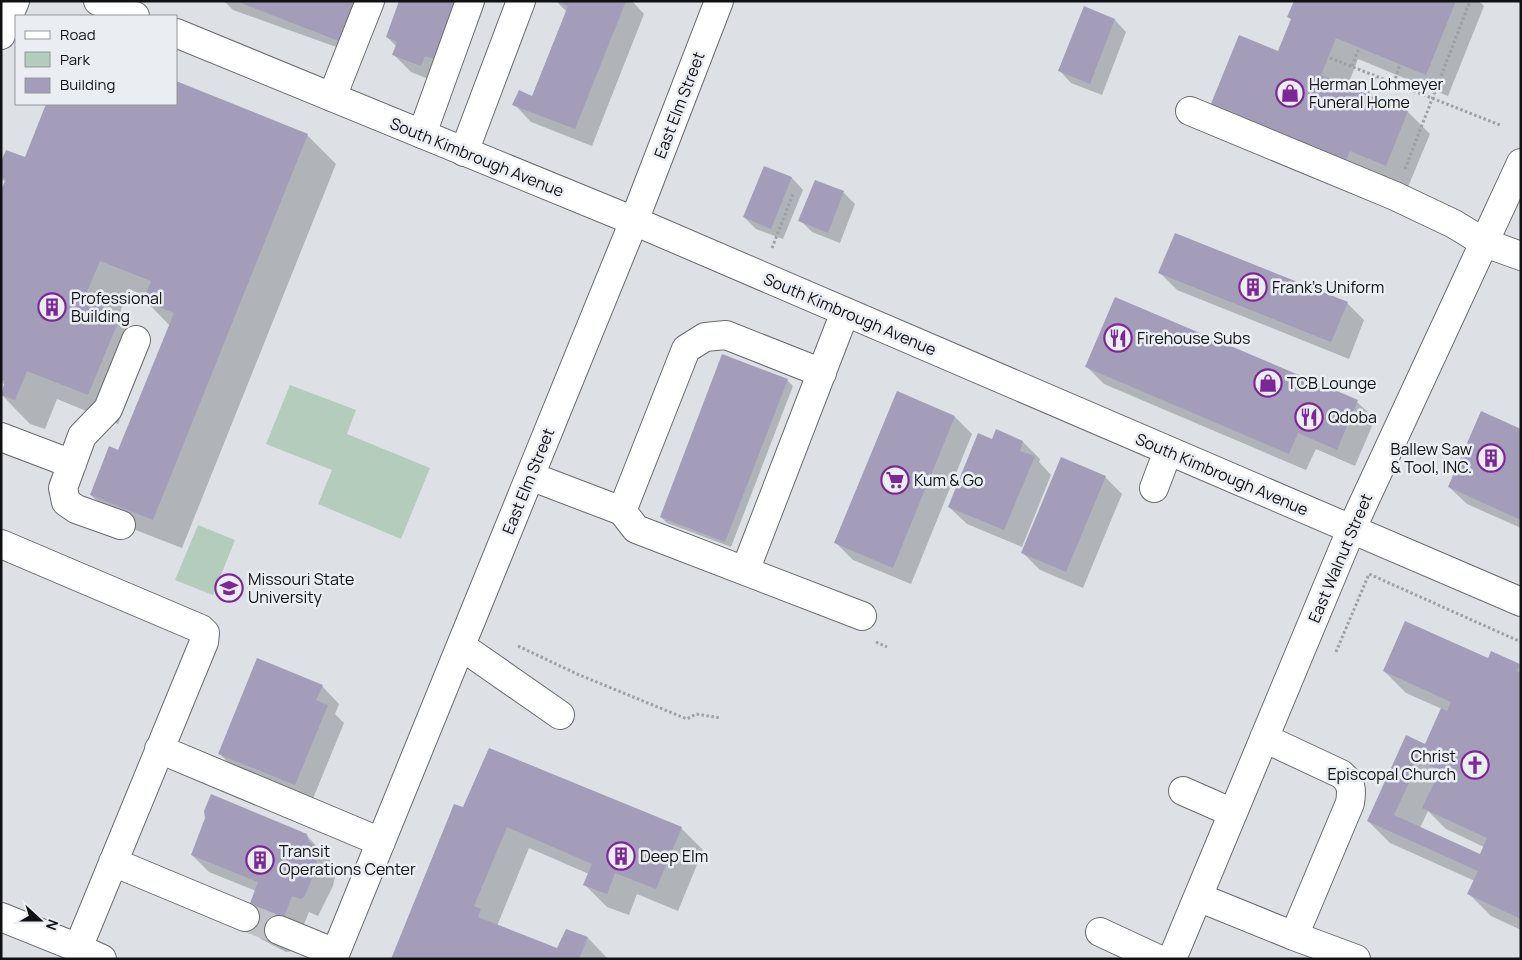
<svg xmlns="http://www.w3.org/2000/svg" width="1522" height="960" font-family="Manrope,sans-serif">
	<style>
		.green { fill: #b4ccbc }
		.shadow { fill: #0003; fill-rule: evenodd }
		.building { fill: #a49dba; fill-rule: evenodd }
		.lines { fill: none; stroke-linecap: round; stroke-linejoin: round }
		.minor-tunnel { stroke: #bec1c6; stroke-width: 28; stroke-dasharray: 28 14; stroke-linecap: butt }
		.minor-casing { stroke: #686b6f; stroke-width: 30 }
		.major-casing { stroke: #686b6f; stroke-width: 30 }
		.path { stroke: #9da0a4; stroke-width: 3; stroke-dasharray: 2.5 2.5; stroke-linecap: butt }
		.minor { stroke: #fff; stroke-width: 28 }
		.major { stroke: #fff; stroke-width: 28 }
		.labels { text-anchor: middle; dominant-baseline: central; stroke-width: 5; stroke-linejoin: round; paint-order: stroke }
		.poi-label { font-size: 16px; fill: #101113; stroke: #eaeef3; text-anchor: start }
		.street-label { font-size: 16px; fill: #101113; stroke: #eaeef3 }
	</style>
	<rect width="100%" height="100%" fill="#dde0e5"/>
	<!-- green -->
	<path class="green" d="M290,385l66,25 -9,24 83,34 -29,71 -83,-35 14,-34 -66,-26z
		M198,525l37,15 -22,55 -38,-15z"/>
	<!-- shadow -->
	<path class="shadow" d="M224,1h149l-20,52 -120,-43z
		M475,1l8,8 -26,69 -19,5 -27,-11 -17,-17 3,-8 -10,-10z
		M556,1h76l12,13 -52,132 -61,-24 -17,-18 19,-7 34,-85z
		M1295,1h184l5,5 -36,90 -90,-37 -11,28 61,25 22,22 -22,53 -36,-15 -141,-39 48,-80 13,-33 -3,-3z
		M1115,20l11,12 -24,63 -31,-12 -11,-12z
		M48,104h128l131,31 29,29 -154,384 -62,-24 -29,-29 28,-43 51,-126 -25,-26 1,-4 -17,-7 -10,26 31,30 -32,79 -61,-25 -12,30 -15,-5 -29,-30 4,-9 -4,-3v-189l5,-10 -5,-5v-12l25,-7z
		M764,168l28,10 11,12 -20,49 -27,-10 -12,-12z
		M816,181l28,12 11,11 -15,39 -28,-11 -12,-12z
		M1160,273l187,30 17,17 -15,39 -172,-69z
		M1086,366l271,36 18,17 -20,47 -39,-17 -10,21 -202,-86z
		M787,380l6,6 -62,161 -64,-24 -6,-6z
		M897,392l58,25 17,17 -61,150 -58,-24 -17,-17z
		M1521,430v98l-54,-24 -18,-17z
		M993,441l30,1 17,17 -1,3 12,13 -29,72 -55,-23 -18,-17z
		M1105,477l17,17 -39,94 -43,-18 -17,-17z
		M1488,659l33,7v264l-30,-14 -22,-22 6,-13 -85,-38 -22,-22 58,-75 16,-37 -36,-16 -22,-22zM1428,811l18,18 38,18 -4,9 -60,-28z
		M322,686l17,18 -4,10 9,9 -32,78 -76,-30 -17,-18z
		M464,809l217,19 22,22 -25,61 -41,-17 -8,21 -22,-8 -22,-22 4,-11 -60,-26 -32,78 61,24 9,-20 21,8 20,21h-215z
		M306,835l31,32 -4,19 -15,30 -9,-4 -16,39 -7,1 -25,-13 -17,-17 12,-31 -47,-19 -17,-17z"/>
	<!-- building -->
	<path class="building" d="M236,1h121l-16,41z
		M399,1h64l-23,60 -15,-5 -4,10 -29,-11 5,-13 -11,-5z
		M555,1h71l-51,128 -63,-24 7,-15 13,6 36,-90z
		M1294,1h162l-30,74 -90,-37 -15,37 87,36 -22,55 -36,-15 -7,15 -135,-55 31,-76 39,16 13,-32 -4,-2z
		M1084,6l31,13 -25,65 -32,-13z
		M176,81l132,53 -155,386 -63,-25 19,-49 9,4 56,-137 -31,-12 8,-20 -51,-20 -16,38 37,16 -33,80 -61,-24 -12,29 -14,-5 4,-14 -4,-2v-189l5,-11 -5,-2v-15l5,-12 19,7 21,-53h130z
		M764,166l28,11 -21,52 -28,-12z
		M815,180l29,11 -16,42 -30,-12z
		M1175,233l173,69 -17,40 -173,-69z
		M1115,297l243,103 -21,50 -39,-17 -9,21 -204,-87z
		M722,354l66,25 -63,163 -65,-25z
		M897,391l58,25 -62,152 -59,-25z
		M1481,411l40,18v91l-73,-33z
		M996,429l27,12 -3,10 15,5 -31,74 -56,-23 30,-74 14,6z
		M1061,457l45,19 -40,96 -45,-19z
		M1405,621l83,37 3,-7 29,13 -3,7 4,2v246l-54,-25 11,-23 -111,-50 39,-86 19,9 16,-36 6,3 4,-9 -68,-31zM1419,761l21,9 -18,38 65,30 -7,16 -86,-39z
		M257,658l66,27 -7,15 12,5 -33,80 -77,-31z
		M489,748l193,79 -26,62 -41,-16 -8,21 -24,-9 9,-21 -85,-37 -33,79 7,3 -3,8 79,31 9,-19 22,8 -9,22h-188l63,-155 9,3z
		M211,794l96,40 2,8 11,7 -5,17 2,2 -13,29 -3,2 -9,-3 -14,37 -10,2 -25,-13 15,-40 -67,-27 14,-37 -1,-7z"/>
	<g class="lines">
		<!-- minor-tunnel -->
		<path class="minor-tunnel" d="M245,917l34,13"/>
		<!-- minor casing -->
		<g class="minor-casing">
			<path id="minor" d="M1,35l14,-34
				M332,97l38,-96
				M1190,111l205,85 59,28 31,19 36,13
				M422,134l48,-133
				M464,152l57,-151
				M1,437l71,27
				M530,476l92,35 14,18 226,87
				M1154,488l14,-37
				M622,511l64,-162 19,-12 21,-2 96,38
				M121,525l-45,-16 -10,-7 -3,-14 19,-52 26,-27 28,-69
				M1,544l200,85 4,4 -1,9 -126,306 24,11
				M745,571l100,-259
				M461,646l99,69
				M159,749l222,93
				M1183,791l50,22
				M113,862l132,55
				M1198,897l96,39 56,-133c2,-13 2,-20 -9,-29l-77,-36
				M1,917l77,31
				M279,930l56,23
				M1100,932l58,27
				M1294,936l62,23
				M333,959l301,-738 85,-220
				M1172,959l179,-429 170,-367"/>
		</g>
		<!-- major casing -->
		<g class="major-casing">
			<path id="major" d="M98,1l37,15
				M176,33l458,188 887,381"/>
		</g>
		<!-- path -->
		<path class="path" d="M1330,58l170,67
			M1352,66l7,-18
			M1394,83l6,-19
			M1368,93l7,-17
			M1405,169l65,-168
			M772,248l21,-54
			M876,642l11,5
			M518,646l59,28 110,45 9,-5 25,4
			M1336,652l33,-78 152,68"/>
		<!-- minor -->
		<use href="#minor" class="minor"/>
		<!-- major -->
		<use href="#major" class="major"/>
	</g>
	<!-- icons -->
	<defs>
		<g id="shop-ring" transform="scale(1.4375)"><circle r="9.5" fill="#eaeef3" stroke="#7d2796" stroke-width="1.5"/><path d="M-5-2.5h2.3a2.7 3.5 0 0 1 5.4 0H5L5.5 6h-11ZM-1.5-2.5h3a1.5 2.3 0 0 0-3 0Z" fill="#7d2796"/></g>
		<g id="building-ring" transform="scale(1.4375)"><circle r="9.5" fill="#eaeef3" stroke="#7d2796" stroke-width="1.5"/><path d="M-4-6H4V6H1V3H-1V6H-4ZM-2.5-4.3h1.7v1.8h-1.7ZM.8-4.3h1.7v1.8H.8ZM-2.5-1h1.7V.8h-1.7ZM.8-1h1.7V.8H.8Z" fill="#7d2796"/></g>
		<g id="restaurant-ring" transform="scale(1.4375)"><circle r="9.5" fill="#eaeef3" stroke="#7d2796" stroke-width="1.5"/><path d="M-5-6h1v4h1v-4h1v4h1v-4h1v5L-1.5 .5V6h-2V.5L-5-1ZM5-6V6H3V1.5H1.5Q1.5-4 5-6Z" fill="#7d2796"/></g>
		<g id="supermarket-ring" transform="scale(1.4375)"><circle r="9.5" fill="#eaeef3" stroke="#7d2796" stroke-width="1.5"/><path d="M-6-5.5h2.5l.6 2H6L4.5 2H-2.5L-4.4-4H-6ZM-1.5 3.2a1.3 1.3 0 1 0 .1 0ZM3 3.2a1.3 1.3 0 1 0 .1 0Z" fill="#7d2796"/></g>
		<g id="university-ring" transform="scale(1.4375)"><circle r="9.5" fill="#eaeef3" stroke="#7d2796" stroke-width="1.5"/><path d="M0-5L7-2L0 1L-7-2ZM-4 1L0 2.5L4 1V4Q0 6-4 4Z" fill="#7d2796"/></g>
		<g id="church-ring" transform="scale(1.4375)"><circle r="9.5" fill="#eaeef3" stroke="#7d2796" stroke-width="1.5"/><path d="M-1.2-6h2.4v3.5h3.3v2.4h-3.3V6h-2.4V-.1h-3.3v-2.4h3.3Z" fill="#7d2796"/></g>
	</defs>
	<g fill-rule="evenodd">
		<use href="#shop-ring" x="1290" y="93"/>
		<use href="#building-ring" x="1253" y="287"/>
		<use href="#building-ring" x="52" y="307"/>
		<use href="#restaurant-ring" x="1118" y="338"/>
		<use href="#shop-ring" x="1268" y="383"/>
		<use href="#restaurant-ring" x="1309" y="417"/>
		<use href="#building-ring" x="1491" y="458"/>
		<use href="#supermarket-ring" x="895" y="480"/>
		<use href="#university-ring" x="229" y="588"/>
		<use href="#church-ring" x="1475" y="765"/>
		<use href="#building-ring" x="621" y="856"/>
		<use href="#building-ring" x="260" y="860"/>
	</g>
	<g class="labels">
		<!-- poi labels -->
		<g class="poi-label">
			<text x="1309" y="84">Herman Lohmeyer<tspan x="1309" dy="18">Funeral Home</tspan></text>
			<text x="1272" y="287">Frank's Uniform</text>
			<text x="71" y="298">Professional<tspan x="71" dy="18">Building</tspan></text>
			<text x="1137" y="338">Firehouse Subs</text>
			<text x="1287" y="383">TCB Lounge</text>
			<text x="1328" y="417">Qdoba</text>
			<text x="1472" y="449" text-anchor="end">Ballew Saw<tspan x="1472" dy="18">&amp; Tool, INC.</tspan></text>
			<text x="914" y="480">Kum &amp; Go</text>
			<text x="248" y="579">Missouri State<tspan x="248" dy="18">University</tspan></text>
			<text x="1456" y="756" text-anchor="end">Christ<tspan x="1456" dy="18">Episcopal Church</tspan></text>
			<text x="279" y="851">Transit<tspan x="279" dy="18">Operations Center</tspan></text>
			<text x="640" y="856">Deep Elm</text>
		</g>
		<!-- street labels -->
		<g class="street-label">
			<text transform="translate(679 105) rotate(-69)">East Elm Street</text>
			<text transform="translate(477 157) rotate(22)">South Kimbrough Avenue</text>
			<text transform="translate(850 314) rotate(23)">South Kimbrough Avenue</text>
			<text transform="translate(1222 474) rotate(23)">South Kimbrough Avenue</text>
			<text transform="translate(528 481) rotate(-68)">East Elm Street</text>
			<text transform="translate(1340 558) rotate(-67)">East Walnut Street</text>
		</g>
	</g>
	<!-- border -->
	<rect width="1522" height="960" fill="none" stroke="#101113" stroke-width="5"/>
	<!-- legend -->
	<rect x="15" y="15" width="162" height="90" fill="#eaeef3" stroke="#939699"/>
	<rect x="25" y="31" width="25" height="8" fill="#ffffff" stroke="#939699"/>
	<text x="60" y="40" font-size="15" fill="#101113">Road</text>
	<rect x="25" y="52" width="25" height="15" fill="#b4ccbc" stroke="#939699"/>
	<text x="60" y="65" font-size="15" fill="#101113">Park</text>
	<rect x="25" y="78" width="25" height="15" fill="#a49dba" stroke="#939699"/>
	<text x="60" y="90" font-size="15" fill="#101113">Building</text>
	<!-- north arrow -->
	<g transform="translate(40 920) rotate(111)" stroke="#eaeef3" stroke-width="4" paint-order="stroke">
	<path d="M0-4L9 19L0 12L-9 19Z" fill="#101113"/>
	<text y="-8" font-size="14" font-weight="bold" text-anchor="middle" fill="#101113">N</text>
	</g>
</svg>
